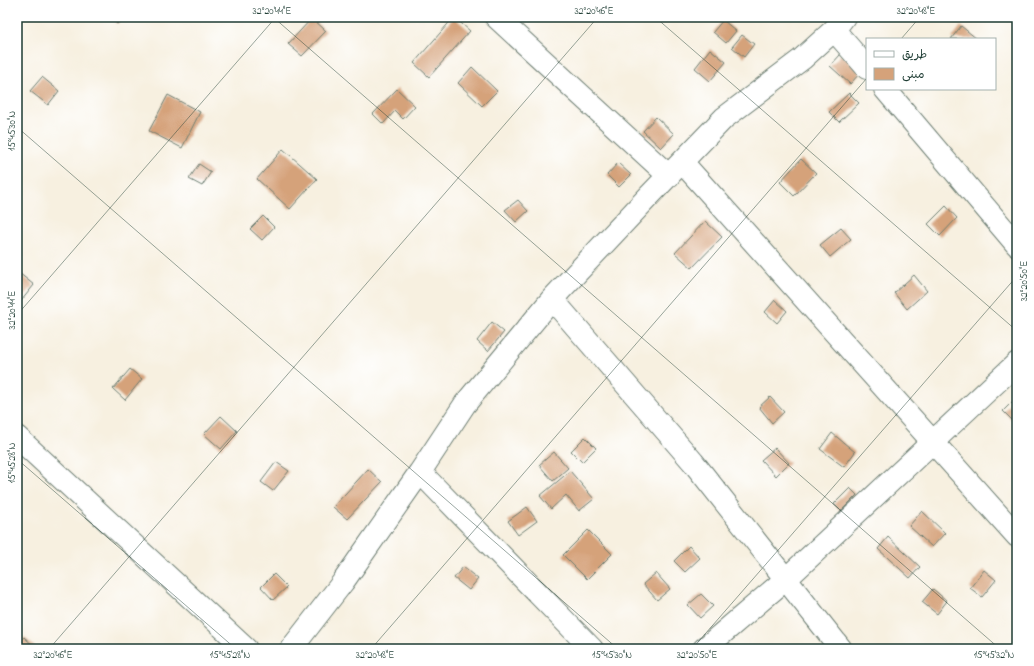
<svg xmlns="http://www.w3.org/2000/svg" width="1034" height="666" font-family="'Indie Flower','Playpen Sans Arabic',sans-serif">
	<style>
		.building { fill: #d5a27a }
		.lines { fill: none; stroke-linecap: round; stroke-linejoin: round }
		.street-casing { stroke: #6b7c70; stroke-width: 24 }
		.street { stroke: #fff; stroke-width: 22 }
		.ticks { fill: none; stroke: #1f3d34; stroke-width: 1; stroke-opacity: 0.45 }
		.neatline { fill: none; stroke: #1f3d34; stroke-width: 1.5 }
		.ticks-label { font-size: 10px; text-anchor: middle; fill: #1f3d34 }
	</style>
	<rect width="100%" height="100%" fill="#fff"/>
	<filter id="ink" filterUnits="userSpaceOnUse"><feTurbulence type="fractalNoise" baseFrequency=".025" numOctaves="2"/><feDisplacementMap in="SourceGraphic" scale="8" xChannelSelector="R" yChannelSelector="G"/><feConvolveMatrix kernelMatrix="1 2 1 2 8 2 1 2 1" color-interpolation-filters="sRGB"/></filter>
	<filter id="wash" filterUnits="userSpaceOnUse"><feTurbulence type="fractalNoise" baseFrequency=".012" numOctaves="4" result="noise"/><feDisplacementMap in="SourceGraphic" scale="16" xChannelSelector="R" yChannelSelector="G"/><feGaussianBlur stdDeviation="0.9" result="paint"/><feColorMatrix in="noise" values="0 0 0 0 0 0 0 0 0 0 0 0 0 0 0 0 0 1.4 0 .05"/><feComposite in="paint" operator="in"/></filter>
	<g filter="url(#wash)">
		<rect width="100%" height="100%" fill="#f7f0e0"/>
		<g id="blocks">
			<!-- building -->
			<path class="building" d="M111,17h13l-7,7z
				M454,17l16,14 -41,46 -15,-14z
				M312,18l14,13 -24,25 -14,-12z
				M723,20l13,11 -10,12 -13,-11z
				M961,26l16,13h-26z
				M742,35l12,9 -10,13 -12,-10z
				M710,49l16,13 -16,19 -15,-13z
				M841,54l20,18 -11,12 -20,-18z
				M472,67l25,24 -15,15 -24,-23z
				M42,77l17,14 -11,14 -18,-14z
				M397,89l18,17 -12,13 -8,-8 -12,13 -10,-10z
				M849,93l10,10 -20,19 -10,-10z
				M168,95l32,17 -18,36 -33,-17z
				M656,117l18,17 -13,14 -18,-17z
				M283,149l34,30 -27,30 -33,-30z
				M801,159l15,14 -22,23 -14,-14z
				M618,163l13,12 -12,12 -12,-12z
				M199,164l12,8 -9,14 -13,-7z
				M518,200l10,11 -12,11 -11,-12z
				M946,206l11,12 -17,18 -12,-12z
				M263,216l11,11 -12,13 -12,-11z
				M705,221l17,16 -30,31 -17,-15z
				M841,228l10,11 -21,18 -10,-12z
				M19,273l15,12 -17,21v-30z
				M914,275l13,16 -20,18 -13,-16z
				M775,300l12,11 -10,12 -12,-11z
				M492,322l12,10 -16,19 -11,-10z
				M130,369l12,10 -17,21 -12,-11z
				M770,397l14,15 -12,11 -13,-16z
				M1017,397v28l-14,-14z
				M221,416l16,15 -16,18 -17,-15z
				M832,433l23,19 -11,15 -24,-18z
				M585,437l11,11 -14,14 -11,-11z
				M775,448l14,15 -13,13 -15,-16z
				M554,452l14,16 -15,13 -14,-16z
				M276,462l13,9 -16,20 -12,-9z
				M368,469l14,13 -35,37 -14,-12z
				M570,471l24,28 -15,12 -13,-16 -15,14 -11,-13z
				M850,488l7,7 -16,16 -7,-7z
				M527,507l10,14 -19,14 -10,-14z
				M922,511l23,22 -13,14 -23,-21z
				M588,530l24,24 -25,25 -24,-24z
				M888,537l32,30 -10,11 -32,-29z
				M689,546l11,12 -15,14 -11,-11z
				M463,567l15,12 -9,11 -15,-12z
				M984,570l12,10 -14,17 -12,-9z
				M656,573l14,16 -13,11 -14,-16z
				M274,574l13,13 -14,13 -12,-13z
				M933,589l14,12 -10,13 -15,-12z
				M701,594l12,12 -13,12 -12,-13z
				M24,637l13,12h-20v-4z"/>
		</g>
	</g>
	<g filter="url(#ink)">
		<use href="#blocks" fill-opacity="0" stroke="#6b7c70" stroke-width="1"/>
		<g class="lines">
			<!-- street casing -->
			<g class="street-casing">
				<path id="street" d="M496,17l173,159
					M834,30l33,38
					M885,89l132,156
					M682,162l335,374
					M552,299l141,163 148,187
					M17,437l229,212
					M420,472l172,177
					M291,649l52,-67 77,-110 45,-68 87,-105 97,-103 75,-78 78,-59 32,-29 10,-13
					M704,649l82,-70 231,-216"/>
			</g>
			<!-- street -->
			<use href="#street" class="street"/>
		</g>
	</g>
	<!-- ticks -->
	<path class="ticks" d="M273,17l727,632M655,17l362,314M901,39l19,-22M17,127l601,522M17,315l259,-298M17,459l219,190M49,649l549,-632M371,649l496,-571M692,649l325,-373M1014,649l3,-3"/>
	<!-- margin -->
	<rect width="1034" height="666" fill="none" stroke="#fff" stroke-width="44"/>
	<!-- legend -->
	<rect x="866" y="38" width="130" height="52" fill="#ffffff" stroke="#a5b1ae"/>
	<rect x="874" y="51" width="20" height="6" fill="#ffffff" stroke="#a5b1ae"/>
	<text x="902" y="58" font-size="12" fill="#1f3d34">طريق</text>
	<rect x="874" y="68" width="20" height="12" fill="#d5a27a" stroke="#a5b1ae"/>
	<text x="902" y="78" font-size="12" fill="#1f3d34">مبنى</text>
	<rect x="22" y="22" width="990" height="622" class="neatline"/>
	<g class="ticks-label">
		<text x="272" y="14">32°20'44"E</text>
		<text x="594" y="14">32°20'46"E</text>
		<text x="916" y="14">32°20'48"E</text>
		<text transform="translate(11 131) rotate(-90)" y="4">15°45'30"N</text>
		<text transform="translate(1023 281) rotate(-90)" y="4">32°20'50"E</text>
		<text transform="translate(11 310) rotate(-90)" y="4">32°20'44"E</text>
		<text transform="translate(11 463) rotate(-90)" y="4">15°45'28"N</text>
		<text x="53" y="658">32°20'46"E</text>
		<text x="230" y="658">15°45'28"N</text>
		<text x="375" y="658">32°20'48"E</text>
		<text x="612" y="658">15°45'30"N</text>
		<text x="697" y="658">32°20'50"E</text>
		<text x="994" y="658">15°45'32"N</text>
	</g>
</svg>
